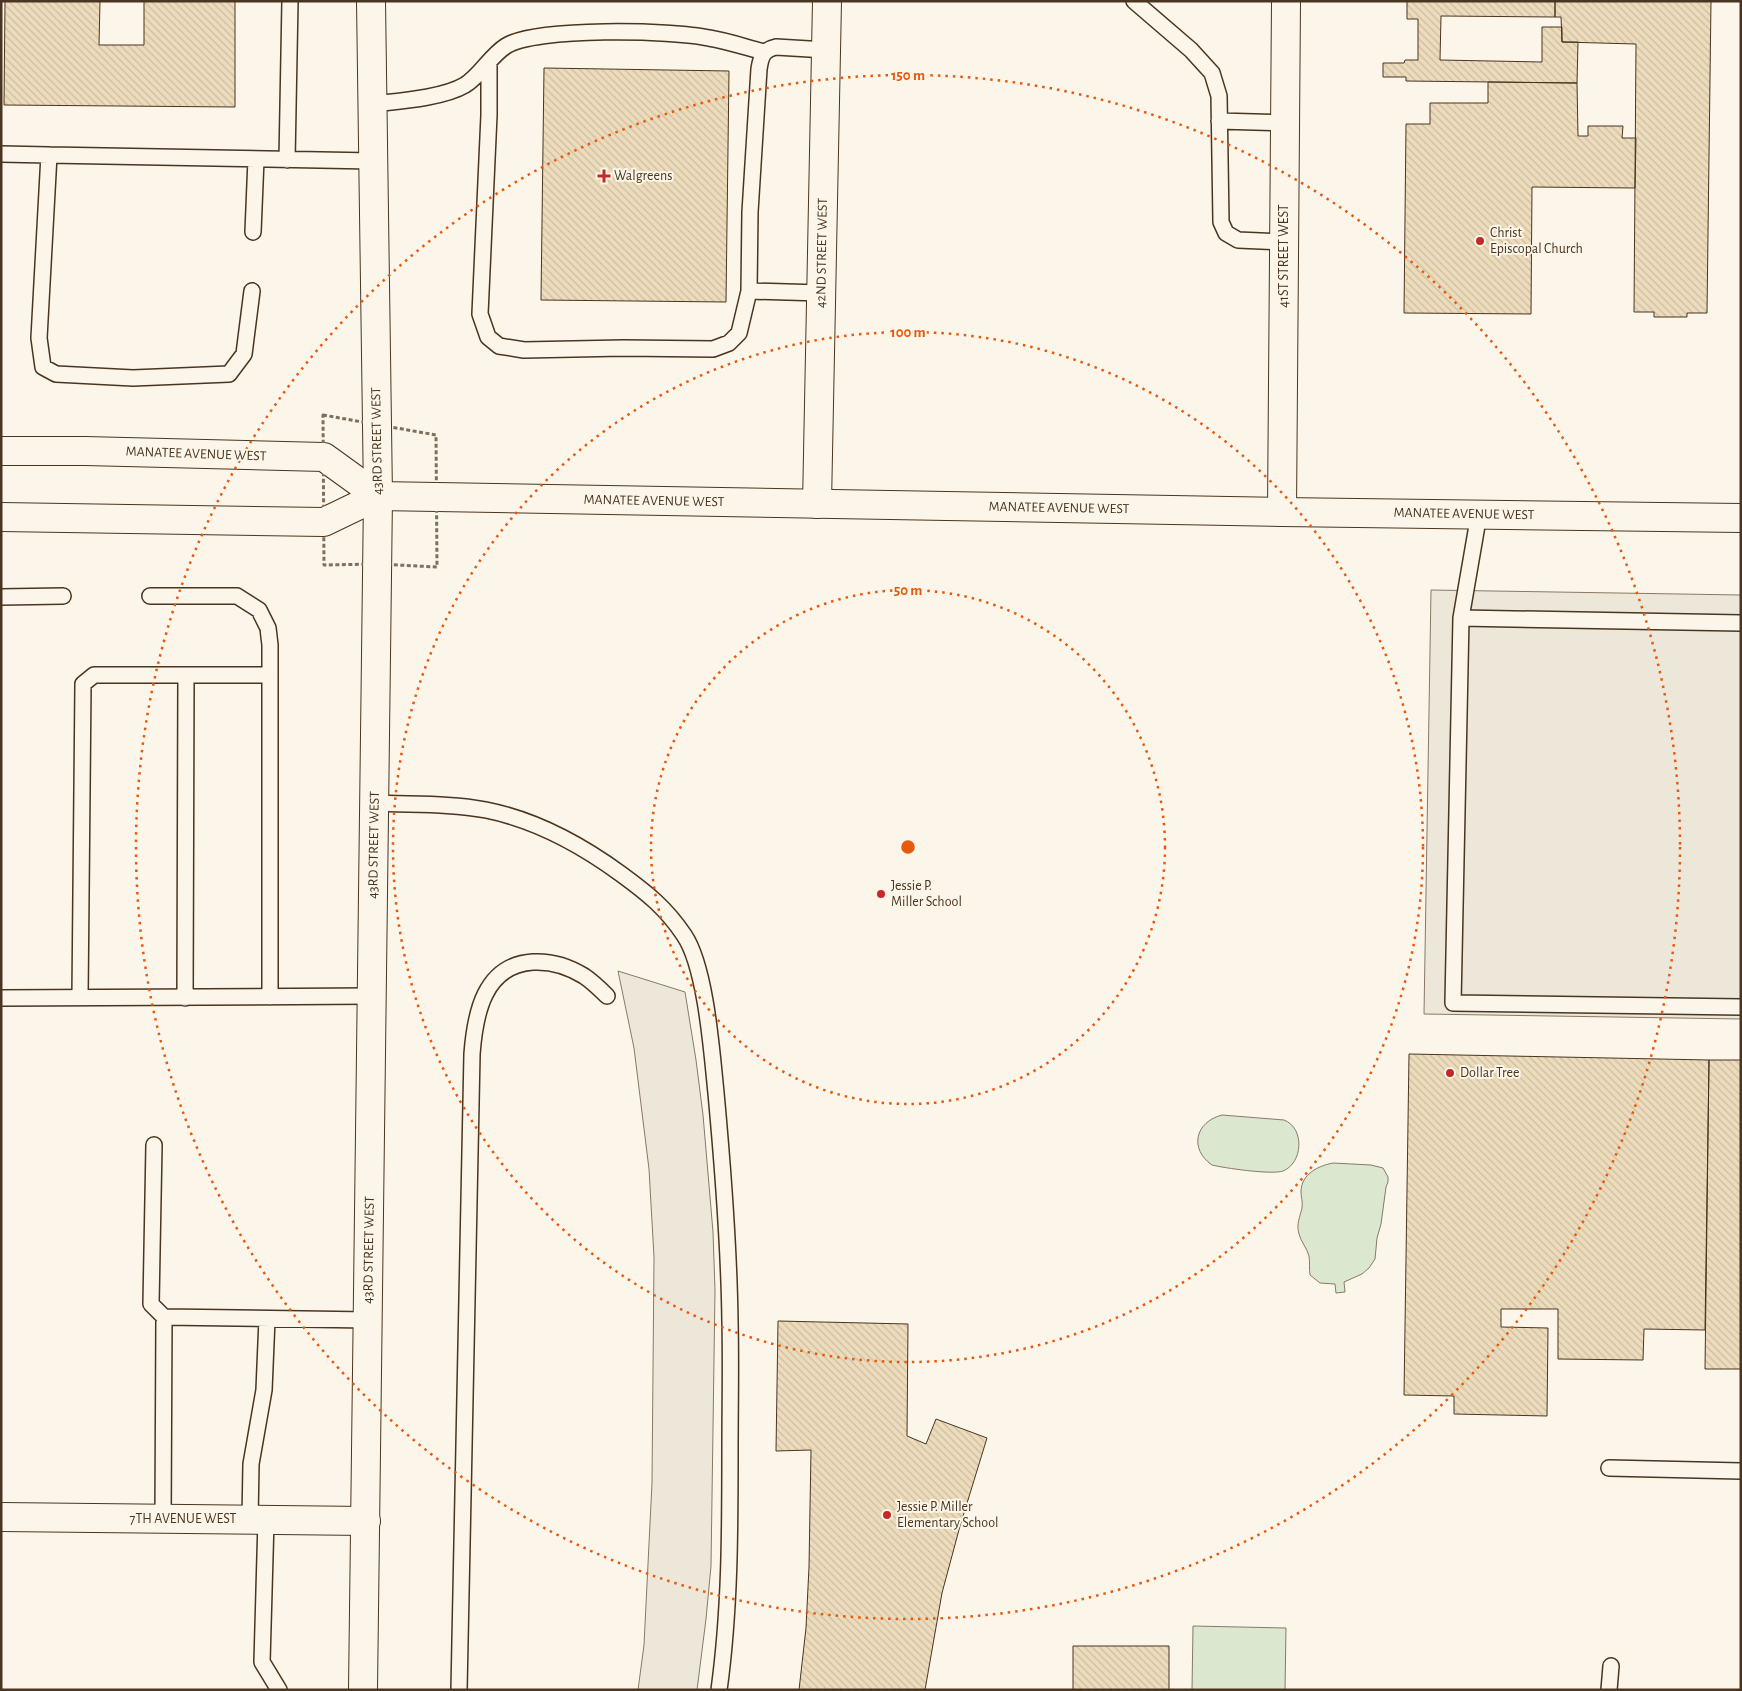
<svg xmlns="http://www.w3.org/2000/svg" width="1742" height="1691" font-family="'Alegreya Sans',sans-serif">
	<style>
		.park { fill: #dce7d0; stroke: #887966 }
		.parking { fill: #ede7d9; stroke: #887966 }
		.building { fill: url(#building-back-hatch); stroke: #4a3520 }
		.lines { fill: none; stroke-linecap: round; stroke-linejoin: round }
		.service-casing { stroke: #4a3520; stroke-width: 18 }
		.minor-casing { stroke: #4a3520; stroke-width: 30 }
		.tertiary-casing { stroke: #4a3520; stroke-width: 30 }
		.secondary-casing { stroke: #4a3520; stroke-width: 30 }
		.path { stroke: #7f6f5c; stroke-width: 3; stroke-dasharray: 4 2.5; stroke-linecap: butt }
		.service { stroke: #fbf6e9; stroke-width: 15 }
		.minor { stroke: #fbf6e9; stroke-width: 28 }
		.tertiary { stroke: #fbf6e9; stroke-width: 28 }
		.secondary { stroke: #fbf6e9; stroke-width: 28 }
		.ring { fill: none; stroke: #e8590c; stroke-width: 2.5; stroke-dasharray: 2.5 5 }
		.poi-dot { fill: #c62828; stroke: #fbf6e9; stroke-width: 2 }
		.labels { text-anchor: middle; dominant-baseline: central; stroke-width: 4; stroke-linejoin: round; paint-order: stroke }
		.poi-label { font-size: 14px; fill: #4a3520; stroke: #fbf6e9; text-anchor: start }
		.street-label { font-size: 14px; fill: #4a3520; stroke: #fbf6e9 }
		.centre { fill: #e8590c; stroke: #fbf6e9; stroke-width: 2.5 }
		.ring-label { font-size: 15px; text-anchor: middle; font-weight: bold; fill: #e8590c; stroke: #fbf6e9; stroke-width: 4; stroke-linejoin: round; paint-order: stroke }
	</style>
	<defs>
		<pattern id="building-back-hatch" width="6" height="6" patternUnits="userSpaceOnUse" patternTransform="scale(1.25)"><rect width="6" height="6" fill="#ecdcbc"/><path d="M-1 5l2 2M0 0l6 6M5-1l2 2" fill="none" stroke="#ccbda1"/></pattern>
	</defs>
	<rect width="100%" height="100%" fill="#fbf6e9"/>
	<!-- park -->
	<path class="park" d="M1222,1115l62,5c21,8 19,43 -1,51 -11,4 -59,-3 -71,-6 -23,-16 -17,-43 10,-50z
		M1333,1163l38,2 12,3 5,9v5l-2,5 -5,37 -4,14 -2,21 -6,9 -7,6 -18,8 1,10 -9,1 -1,-9 -15,-1 -10,-8c-1,-6 0,-13 -1,-19 -2,-8 -8,-14 -10,-22 -3,-10 1,-17 3,-26 1,-6 -1,-11 -1,-16 0,-18 17,-26 32,-29z
		M1193,1626l93,2 -1,62h-93z"/>
	<!-- parking -->
	<path class="parking" d="M1431,590l310,5v424l-317,-5z
		M618,971l67,21 11,68 7,55 10,117 2,58 -4,276 -5,53 -9,71h-59l6,-45 8,-162 2,-226 -5,-88 -15,-121z"/>
	<!-- building -->
	<path class="building" d="M5,1h95l-1,44h45v-44h91v106l-231,-2z
		M1407,1h148v16l-114,-1 -1,44 102,2v-35h20v15h16l-1,41 -171,-2v-4h-23v-14h21l1,-3h13v-41h-11z
		M1555,1h156l-4,312h-20v4h-33v-5h-20l2,-268 -74,-2 -1,-25h-6z
		M544,68l185,3 -3,231 -185,-2z
		M1488,82l89,1 1,53h10v-10h35l-1,12h14l-1,50 -103,-1 -1,127 -127,-1 2,-189h24v-21h58z
		M1409,1054l300,6 -4,270 -61,-1 -1,31 -85,-1v-50h-57v18l47,1 -1,88 -93,-2v-18l-50,-1z
		M1709,1060h32v309h-36z
		M778,1321l130,3 -1,112 19,8 10,-25 51,19 -27,88 -18,67 -17,97h-126l7,-62 3,-61 2,-117 -35,1z
		M1073,1646h96v44h-96z"/>
	<g class="lines">
		<!-- service casing -->
		<g class="service-casing">
			<path id="service" d="M1134,1l57,49 21,23 7,23 2,126 5,11 12,7 47,2
				M489,63v52l-9,199 8,23 11,9 25,4 99,-2 90,1 16,-6 10,-10 10,-42 72,2
				M373,104c26,-3 70,-6 92,-19 16,-10 25,-29 41,-39 29,-19 167,-16 203,-8 18,3 36,9 55,14
				M1219,121l66,2
				M1,154l48,1 -10,183 4,29 13,7 77,4 96,-4 15,-20 8,-63
				M49,155l324,6
				M287,160l3,-159
				M253,232l3,-73
				M749,291l1,-79 9,-143c2,-13 4,-19 17,-22l50,3
				M1479,514l-18,104 -8,385 288,4
				M150,596h87l22,14 9,18 2,17v352
				M1,597l62,-1
				M1461,618l280,5
				M374,803c37,2 75,0 112,7 50,10 94,34 135,64 26,19 45,34 63,61 22,32 28,119 32,158 7,76 13,152 14,229 1,42 0,85 0,128 0,80 0,160 -11,240
				M1,998l371,-2
				M80,998l3,-314 11,-9h176
				M185,998l1,-322
				M154,1145l-3,159 13,13
				M1609,1468l132,3
				M163,1519l1,-202 204,3
				M250,1519l1,-55 13,-74 3,-71
				M266,1520l-4,142 17,28
				M459,1690l13,-636c3,-40 12,-89 61,-92 19,-1 35,4 51,14 9,6 16,13 23,20
				M1609,1690l2,-24"/>
		</g>
		<!-- minor casing -->
		<g class="minor-casing">
			<path id="minor" d="M371,1l7,495
				M817,504l10,-503
				M1282,512l4,-511
				M1,1517l365,4"/>
		</g>
		<!-- tertiary casing -->
		<g class="tertiary-casing">
			<path id="tertiary" d="M363,1690l15,-1194"/>
		</g>
		<!-- secondary casing -->
		<g class="secondary-casing">
			<path id="secondary" d="M1,451h84l239,6 54,39
				M1,517l323,5 54,-26 904,16 459,6"/>
		</g>
		<!-- path -->
		<path class="path" d="M323,415l113,20 1,132 -60,-3 -53,1z"/>
		<!-- service -->
		<use href="#service" class="service"/>
		<!-- minor -->
		<use href="#minor" class="minor"/>
		<!-- tertiary -->
		<use href="#tertiary" class="tertiary"/>
		<!-- secondary -->
		<use href="#secondary" class="secondary"/>
	</g>
	<!-- distance rings -->
	<g class="ring">
		<circle cx="908" cy="847" r="257"/>
		<circle cx="908" cy="847" r="515"/>
		<circle cx="908" cy="847" r="772"/>
	</g>
	<!-- markers -->
	<g class="poi-dot">
		<path d="M601.5 168.5h5v5h5v5h-5v5h-5v-5h-5v-5h5z"/>
		<circle cx="1480" cy="241" r="5"/>
		<circle cx="881" cy="894" r="5"/>
		<circle cx="1450" cy="1073" r="5"/>
		<circle cx="887" cy="1515" r="5"/>
	</g>
	<g class="labels">
		<!-- poi labels -->
		<g class="poi-label">
			<text x="614" y="176">Walgreens</text>
			<text x="1490" y="233">Christ<tspan x="1490" dy="16">Episcopal Church</tspan></text>
			<text x="891" y="886">Jessie P.<tspan x="891" dy="16">Miller School</tspan></text>
			<text x="1460" y="1073">Dollar Tree</text>
			<text x="897" y="1507">Jessie P. Miller<tspan x="897" dy="16">Elementary School</tspan></text>
		</g>
		<!-- street labels -->
		<g class="street-label">
			<text transform="translate(822 253) rotate(-89)">42ND STREET WEST</text>
			<text transform="translate(1284 256) rotate(-90)">41ST STREET WEST</text>
			<text transform="translate(377 441) rotate(-91)">43RD STREET WEST</text>
			<text transform="translate(196 454) rotate(2)">MANATEE AVENUE WEST</text>
			<text transform="translate(654 501) rotate(1)">MANATEE AVENUE WEST</text>
			<text transform="translate(1059 508) rotate(1)">MANATEE AVENUE WEST</text>
			<text transform="translate(1464 514) rotate(1)">MANATEE AVENUE WEST</text>
			<text transform="translate(374 845) rotate(-89)">43RD STREET WEST</text>
			<text transform="translate(369 1250) rotate(-89)">43RD STREET WEST</text>
			<text x="183" y="1519">7TH AVENUE WEST</text>
		</g>
	</g>
	<circle cx="908" cy="847" r="8" class="centre"/>
	<g class="ring-label">
		<text x="908" y="80">150 m</text>
		<text x="908" y="337">100 m</text>
		<text x="908" y="595">50 m</text>
	</g>
	<!-- border -->
	<rect width="1742" height="1691" fill="none" stroke="#4a3520" stroke-width="5"/>
</svg>
